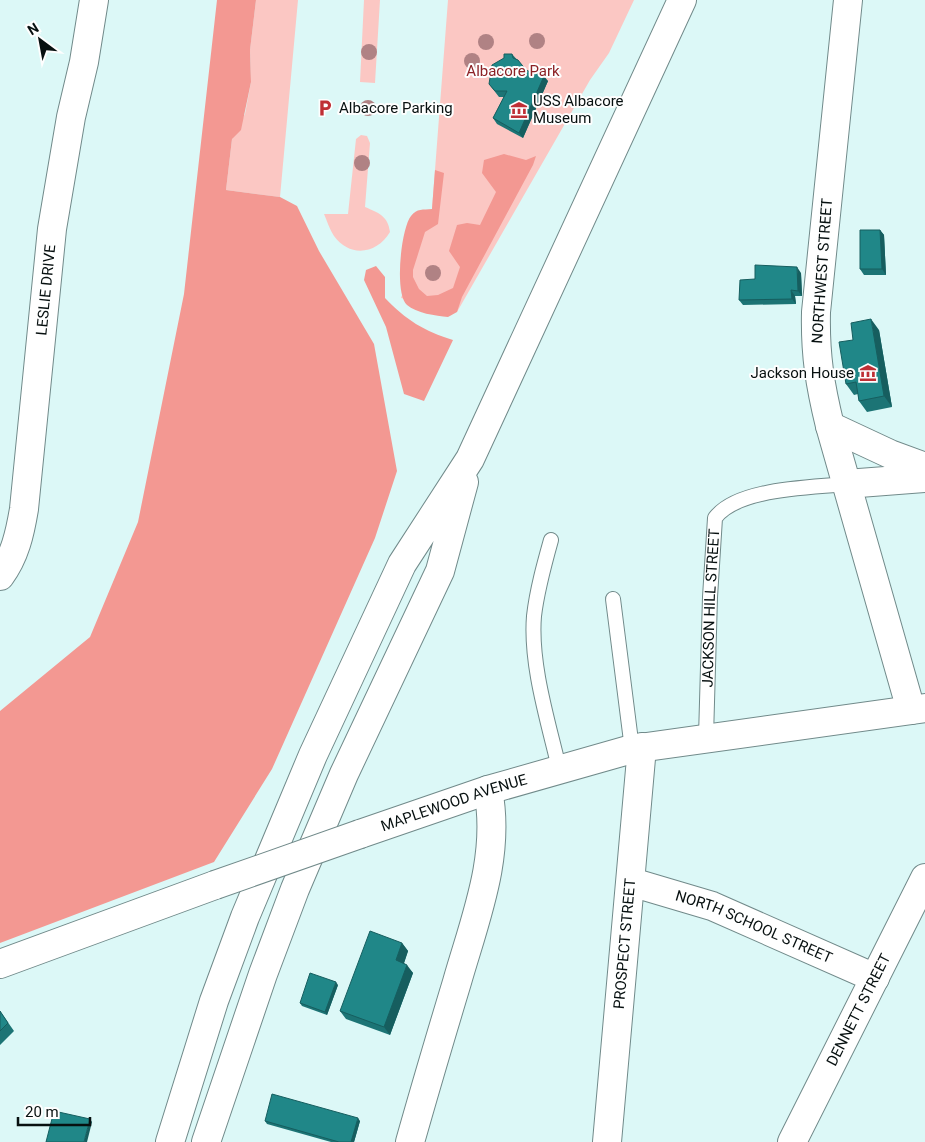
<svg xmlns="http://www.w3.org/2000/svg" width="925" height="1142" font-family="Roboto,sans-serif">
	<style>
		.green { fill: #fbc7c3 }
		.forest { fill: #f39892 }
		.lines { fill: none; stroke-linecap: round; stroke-linejoin: round }
		.lane-casing { stroke: #718a8a; stroke-width: 16 }
		.street-casing { stroke: #718a8a; stroke-width: 30 }
		.secondary-casing { stroke: #718a8a; stroke-width: 30 }
		.primary-casing { stroke: #718a8a; stroke-width: 30 }
		.lane { stroke: #fff; stroke-width: 14 }
		.street { stroke: #fff; stroke-width: 28 }
		.secondary { stroke: #fff; stroke-width: 28 }
		.primary { stroke: #fff; stroke-width: 28 }
		.secondary-bridge-casing { stroke: #718a8a; stroke-width: 30; stroke-linecap: butt }
		.secondary-bridge { stroke: #fff; stroke-width: 28 }
		.tree { fill: #b08284 }
		.wall { fill: #1c7475 }
		.shaded-wall { fill: #165e5f }
		.building { fill: #208788; stroke: #165e5f }
		.labels { text-anchor: middle; dominant-baseline: central; stroke-width: 4; stroke-linejoin: round; paint-order: stroke }
		.park-label { font-size: 15px; fill: #8c2226; stroke: #fefefe }
		.poi-label { font-size: 15px; fill: #071010; stroke: #fefefe; text-anchor: start }
		.street-label { font-size: 15px; fill: #071010; stroke: #fefefe }
	</style>
	<rect width="100%" height="100%" fill="#dcf8f7"/>
	<!-- green -->
	<path class="green" d="M256,0h42l-18,197 -54,-7 6,-51 13,-25 6,-32 -1,-32z
		M364,0h16l-5,83 -15,-1z
		M448,0h186l-25,53 -19,27 -133,232 -56,-14 31,-89z
		M361,135l6,1 3,7 -5,64c14,6 23,9 25,25 -13,22 -40,26 -56,4 -4,-6 -7,-15 -10,-22h24l8,-75z"/>
	<!-- forest -->
	<path class="forest" d="M217,0h39l-6,50 1,32 -10,48 -9,9 -6,51 54,7 17,9 22,45 55,93 23,127 -22,67 -103,231 -58,93 -214,81v-232l90,-74 48,-115 46,-228z
		M504,154l22,6 10,-4 -3,9 -71,132 -5,15 -9,5c-12,-1 -32,-4 -41,-12 -13,-11 -6,-77 4,-89 6,-8 12,-6 21,-7l3,-39 9,3 -6,51 -13,8 -12,38v7l6,12 8,7 11,-1 15,-7 7,-21 -11,-16 8,-26 10,-2 13,2 16,-33 -14,-19 2,-13z
		M376,266l9,11v21c21,22 39,33 68,42l-29,61 -20,-7 -18,-67 -22,-47 2,-10z"/>
	<g class="lines">
		<!-- lane casing -->
		<g class="lane-casing">
			<g id="lane">
				<path d="M551,540c-7,25 -14,50 -17,76 -4,48 14,105 25,152"/>
				<path d="M613,599l19,150"/>
				<path id="s1" d="M706,737l4,-140 5,-79c22,-30 95,-30 131,-34"/>
			</g>
		</g>
		<!-- street casing -->
		<g class="street-casing">
			<g id="street">
				<path d="M848,0l-32,312c-1,43 4,73 14,114l81,284"/>
				<path d="M830,426l60,28 35,13"/>
				<path d="M846,484l79,-6"/>
				<path id="s2" d="M0,576c15,-20 20,-43 24,-67l28,-280 19,-112 13,-55 10,-62"/>
				<path id="s3" d="M631,882l81,24 163,72"/>
				<path id="s4" d="M607,1142l35,-395"/>
			</g>
		</g>
		<!-- secondary casing -->
		<g class="secondary-casing">
			<g id="secondary">
				<path id="s5" d="M360,834l128,-44 144,-41 293,-41"/>
				<path d="M0,964l215,-79"/>
				<path id="s6" d="M792,1142l133,-264"/>
			</g>
		</g>
		<!-- primary casing -->
		<g class="primary-casing">
			<path id="primary" d="M170,1142l44,-141 31,-84 68,-162 89,-191 68,-105 212,-459
				M206,1142l57,-168 32,-85 49,-115 96,-203 24,-89
				M410,1142c15,-53 31,-107 47,-160 18,-63 44,-126 31,-192"/>
		</g>
		<!-- lane -->
		<use href="#lane" class="lane"/>
		<!-- street -->
		<use href="#street" class="street"/>
		<!-- secondary -->
		<use href="#secondary" class="secondary"/>
		<!-- primary -->
		<use href="#primary" class="primary"/>
		<!-- secondary-bridge casing -->
		<g class="secondary-bridge-casing">
			<path id="secondary-bridge" d="M215,885l145,-51"/>
		</g>
		<!-- secondary-bridge -->
		<use href="#secondary-bridge" class="secondary-bridge"/>
	</g>
	<!-- trees -->
	<g class="tree">
		<circle cx="537" cy="41" r="8"/>
		<circle cx="486" cy="42" r="8"/>
		<circle cx="369" cy="52" r="8"/>
		<circle cx="472" cy="61" r="8"/>
		<circle cx="368" cy="108" r="8"/>
		<circle cx="362" cy="163" r="8"/>
		<circle cx="433" cy="273" r="8"/>
	</g>
	<!-- wall -->
	<path class="wall" d="M512,54l14,16 22,11 -25,57 -26,-14 -4,-6 11,-21h-5l-10,-13z
		M880,230l4,5 2,40h-22l-4,-6z
		M801,273l1,23h-7l1,8 -53,1 -4,-5 16,-21z
		M879,330l13,77 -25,5 -8,-11 -1,-7 -4,1 -8,-11 7,-44z
		M402,943l6,8 -4,12 9,10 -23,62 -44,-16 -6,-8z
		M338,985l-11,30 -25,-9 -2,-3z
		M0,1011l14,20 -14,14z
		M265,1121h95l-6,21h-23l-64,-18z"/>
	<!-- shaded-wall -->
	<path class="shaded-wall" d="M544,76l4,5 -25,57 -4,-5z
		M880,230l4,5 2,40 -4,-6z
		M797,267l4,6 1,23 -4,-5z
		M791,290l4,6 1,8 -4,-5z
		M871,319l8,11 13,77 -8,-11z
		M402,943l6,8 -6,18 -6,-9z
		M407,965l6,8 -23,62 -6,-8z
		M336,982l2,3 -11,30 -2,-3z
		M358,1118l2,3 -6,21h-3z
		M90,1119l2,3 -5,20h-3z"/>
	<!-- building -->
	<path class="building" d="M504,54h8l1,4 5,2 8,10 9,4 1,-3 5,2 3,3 -25,57 -26,-15 14,-27h-12l-6,-7 3,-19 12,-7z
		M860,230h20l2,39h-22z
		M755,265l42,2 1,24 -7,-1 1,9 -53,1 1,-20 15,-1z
		M871,319l13,77 -25,5 -3,-19 -10,2 -7,-42 14,-2 -2,-17z
		M370,931l32,12 -6,17 11,5 -23,62 -44,-16z
		M310,973l26,9 -11,30 -25,-9z
		M0,1011l8,12 -8,8z
		M272,1094l86,24 -7,24h-12l-74,-21z
		M54,1111l36,8 -6,23h-38z"/>
	<!-- icons -->
	<defs>
		<g id="parking-bare" transform="scale(1.35)"><path d="M-3.5-5.5H1a3.5 3.5 0 0 1 0 7H-1V5.5H-3.5ZM-1-3.4V-.6H.8a1.4 1.4 0 0 0 0-2.8Z" fill="#bf2f35" stroke="#fefefe" stroke-width="2.5" paint-order="stroke"/></g>
		<g id="museum-bare" transform="scale(1.35)"><path d="M0-6L6-3V-2H-6V-3ZM-5-1h2V3h-2ZM-1-1h2V3h-2ZM3-1h2V3H3ZM-6 4H6V6H-6Z" fill="#bf2f35" stroke="#fefefe" stroke-width="2.5" paint-order="stroke"/></g>
	</defs>
	<g fill-rule="evenodd">
		<use href="#parking-bare" x="325" y="108"/>
		<use href="#museum-bare" x="519" y="110"/>
		<use href="#museum-bare" x="868" y="373"/>
	</g>
	<g class="labels">
		<!-- park labels -->
		<g class="park-label">
			<text x="513" y="71">Albacore Park</text>
		</g>
		<!-- poi labels -->
		<g class="poi-label">
			<text x="533" y="101">USS Albacore<tspan x="533" dy="17">Museum</tspan></text>
			<text x="339" y="108">Albacore Parking</text>
			<text x="854" y="373" text-anchor="end">Jackson House</text>
		</g>
		<!-- street labels -->
		<g class="street-label">
			<text transform="translate(822 271) rotate(-86)">NORTHWEST STREET</text>
			<text stroke="none"><textPath href="#s2" startOffset="292">LESLIE DRIVE</textPath></text>
			<text stroke="none"><textPath href="#s1" startOffset="129">JACKSON HILL STREET</textPath></text>
			<text stroke="none"><textPath href="#s5" startOffset="99">MAPLEWOOD AVENUE</textPath></text>
			<text stroke="none"><textPath href="#s3" startOffset="131">NORTH SCHOOL STREET</textPath></text>
			<text stroke="none"><textPath href="#s4" startOffset="199">PROSPECT STREET</textPath></text>
			<text stroke="none"><textPath href="#s6" startOffset="148">DENNETT STREET</textPath></text>
		</g>
	</g>
	<!-- north arrow -->
	<g transform="translate(40 40) rotate(328)" stroke="#fefefe" stroke-width="4" paint-order="stroke">
	<path d="M0-4L9 19L0 12L-9 19Z" fill="#071010"/>
	<text y="-8" font-size="14" font-weight="bold" text-anchor="middle" fill="#071010">N</text>
	</g>
	<!-- scale -->
	<path d="M18 1117v8h72v-8" fill="none" stroke="#071010" stroke-width="2.5"/>
	<text x="25" y="1117" font-size="15" fill="#071010" stroke="#fefefe" stroke-width="4" paint-order="stroke">20 m</text>
</svg>
